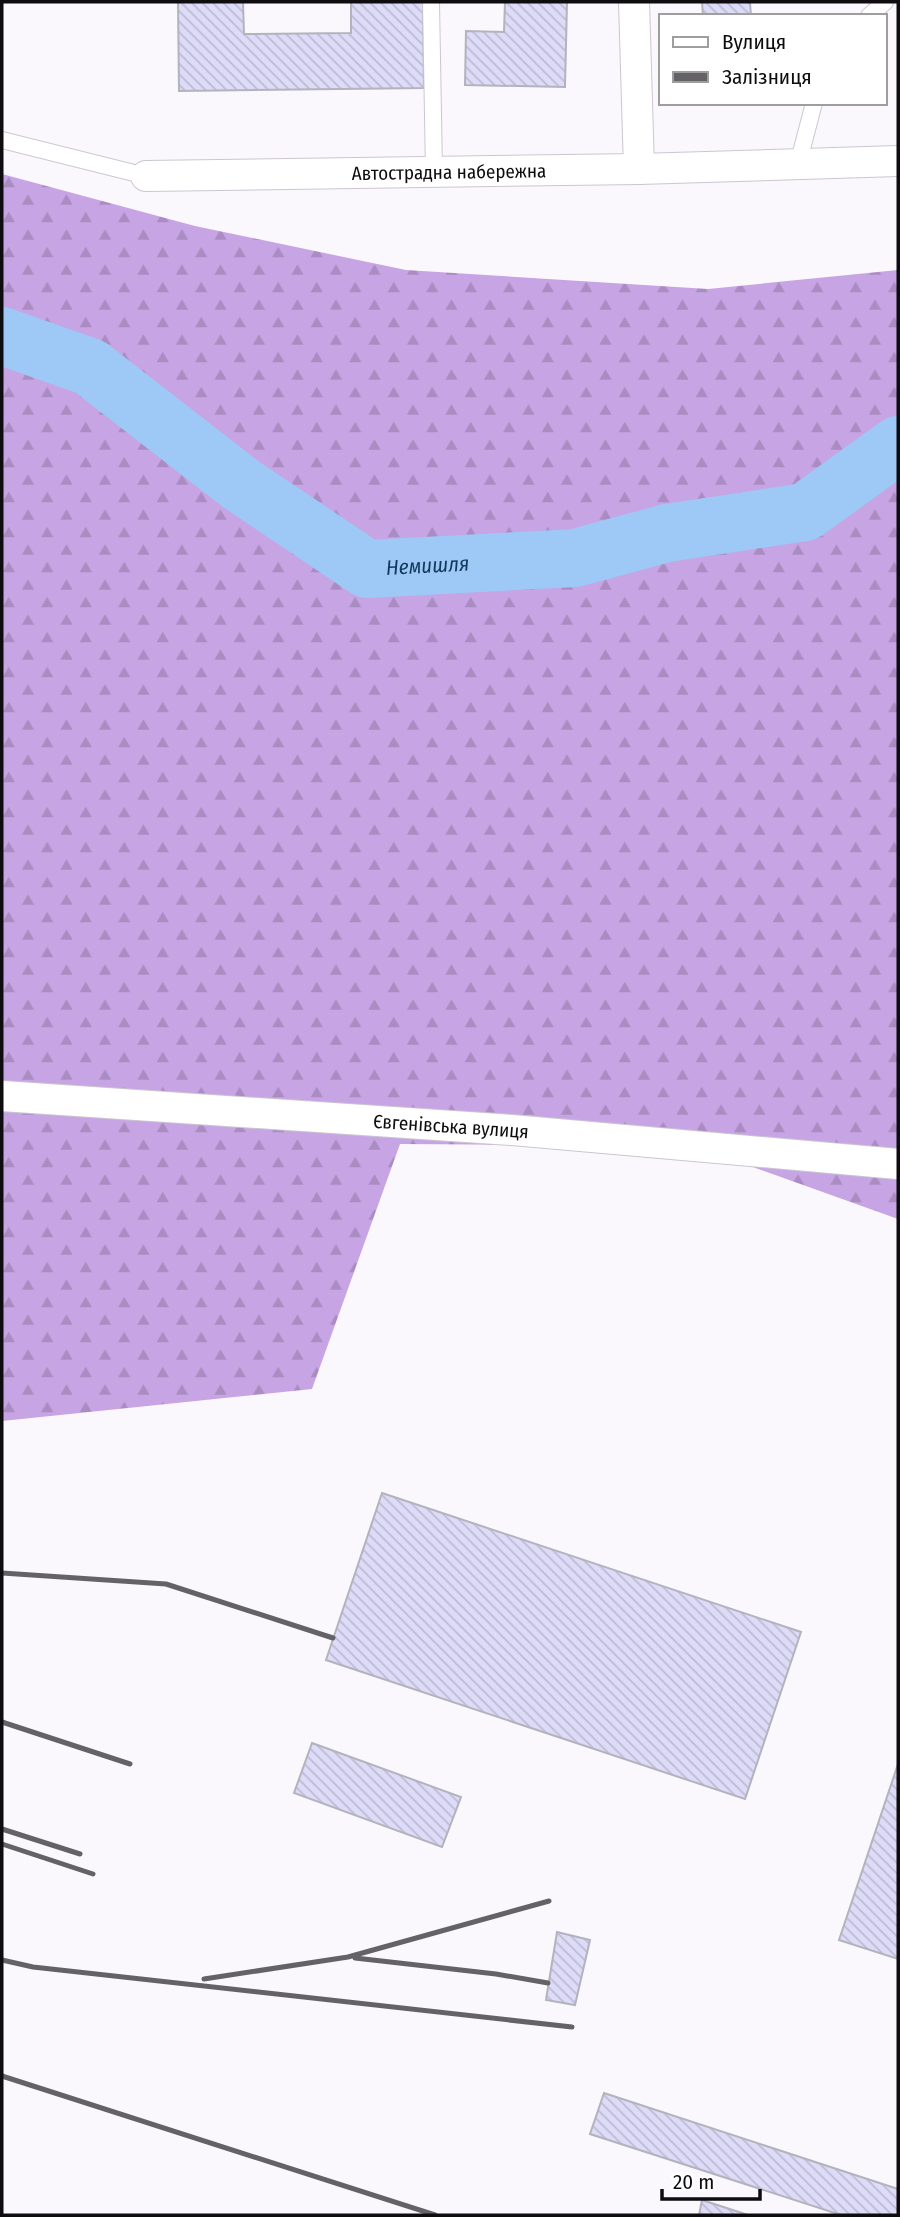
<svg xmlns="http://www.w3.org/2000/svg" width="900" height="2217" font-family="'Fira Sans Condensed',sans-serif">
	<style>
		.forest { fill: url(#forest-firs) }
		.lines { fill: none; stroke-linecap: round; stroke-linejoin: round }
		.river { stroke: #9ec8f5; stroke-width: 58 }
		.building { fill: url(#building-back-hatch); stroke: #b3b3be; stroke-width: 2 }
		.service-casing { stroke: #ccc6d1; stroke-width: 18 }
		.minor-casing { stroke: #ccc6d1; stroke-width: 32 }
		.service { stroke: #fff; stroke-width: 16 }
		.minor { stroke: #fff; stroke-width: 30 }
		.rail { stroke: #656267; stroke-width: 5 }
		.labels { text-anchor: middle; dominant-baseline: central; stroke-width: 5; stroke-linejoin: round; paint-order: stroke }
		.street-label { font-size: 19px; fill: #0e0c0f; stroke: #fff }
		.water-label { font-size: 21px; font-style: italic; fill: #12385b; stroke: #fff }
	</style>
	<defs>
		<pattern id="forest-firs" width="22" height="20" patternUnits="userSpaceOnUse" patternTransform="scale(1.75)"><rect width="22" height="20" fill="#c7a4e4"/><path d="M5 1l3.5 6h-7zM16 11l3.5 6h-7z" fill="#aa8cc2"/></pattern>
		<pattern id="building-back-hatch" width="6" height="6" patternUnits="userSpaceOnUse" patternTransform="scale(1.75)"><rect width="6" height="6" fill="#dddbf7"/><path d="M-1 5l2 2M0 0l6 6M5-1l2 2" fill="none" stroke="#bcbbd3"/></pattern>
	</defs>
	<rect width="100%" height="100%" fill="#faf7fd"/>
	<!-- forest -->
	<path class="forest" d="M2,174l193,52 211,44 302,19 190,-19v949l-204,-73 -294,-2 -88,245 -310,32z"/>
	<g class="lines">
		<!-- river -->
		<path class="river" id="s1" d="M2,336l88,31 152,118 125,84 208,-11 92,-25 138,-21 93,-67"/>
	</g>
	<!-- building -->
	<path class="building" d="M178,2h65l1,32 107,-1v-31h72l1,86 -245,3z
		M505,2h62l-2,85 -100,-2 1,-54 38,1z
		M702,2h48l1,14h-48z
		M382,1493l419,139 -56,167 -419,-139z
		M312,1743l149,54 -19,50 -148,-54z
		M898,1764v195l-59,-19z
		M557,1932l33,8 -15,65 -29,-5z
		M604,2093l294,96v26h-57l-251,-81z
		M702,2200l46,15h-49z"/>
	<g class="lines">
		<!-- service casing -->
		<g class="service-casing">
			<path id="service" d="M431,2l3,170
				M869,16l16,-14
				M2,140l144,36
				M798,164l16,-61"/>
		</g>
		<!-- minor casing -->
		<g class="minor-casing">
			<g id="minor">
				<path d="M634,2l5,167"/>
				<path id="s2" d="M146,176l493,-7 259,-8"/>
				<path id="s3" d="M2,1096l510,34 386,34"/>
			</g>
		</g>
		<!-- service -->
		<use href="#service" class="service"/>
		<!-- minor -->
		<use href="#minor" class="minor"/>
		<!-- rail -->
		<path class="rail" d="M2,1573l164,11 167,54
			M2,1722l128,42
			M2,1829l78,25
			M2,1844l91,30
			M355,1958l141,16 52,9
			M2,1960l31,7 539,60
			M204,1979l144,-22 201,-56
			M2,2076l433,139"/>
	</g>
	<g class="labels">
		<!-- street labels -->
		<g class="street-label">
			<text stroke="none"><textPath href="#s2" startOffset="303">Автострадна набережна</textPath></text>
			<text stroke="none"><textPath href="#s3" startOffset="450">Євгенівська вулиця</textPath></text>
		</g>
		<!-- water labels -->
		<g class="water-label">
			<text stroke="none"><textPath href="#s1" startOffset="497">Немишля</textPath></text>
		</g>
	</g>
	<!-- border -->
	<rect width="900" height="2217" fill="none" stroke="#0e0c0f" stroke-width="7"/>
	<!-- legend -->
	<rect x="659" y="14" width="228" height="91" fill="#ffffff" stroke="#9f9e9f" stroke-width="2"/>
	<rect x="673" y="37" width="35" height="10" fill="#ffffff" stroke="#9f9e9f" stroke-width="2"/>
	<text x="722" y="49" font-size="21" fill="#0e0c0f">Вулиця</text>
	<rect x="673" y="72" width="35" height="10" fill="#656267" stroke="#9f9e9f" stroke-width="2"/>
	<text x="722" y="84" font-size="21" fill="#0e0c0f">Залізниця</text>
	<!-- scale -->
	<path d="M662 2189v10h98v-10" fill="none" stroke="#0e0c0f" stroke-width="3.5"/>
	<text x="673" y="2189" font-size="21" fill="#0e0c0f" stroke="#ffffff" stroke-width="5" paint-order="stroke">20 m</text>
</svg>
